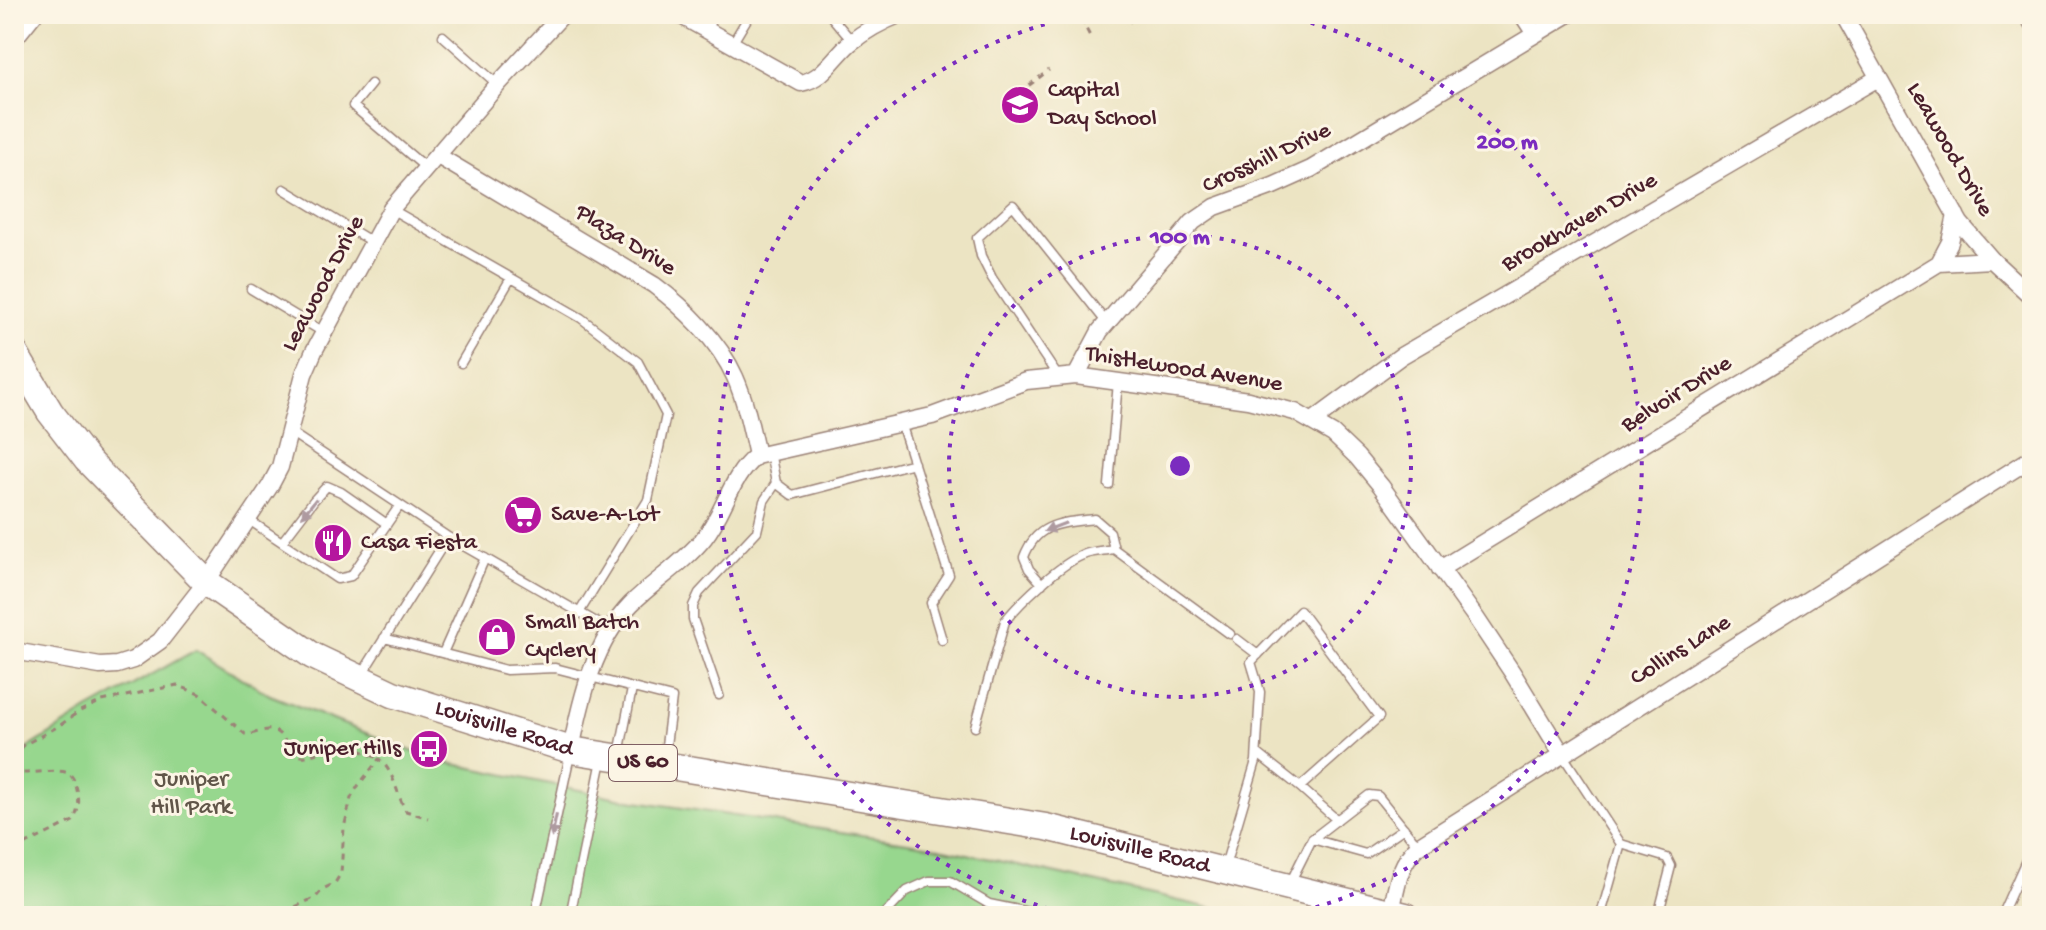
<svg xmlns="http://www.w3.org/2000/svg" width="2046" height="930" font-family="'Gochi Hand',sans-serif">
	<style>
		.green { fill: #97d78e; stroke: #707b5c; stroke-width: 2 }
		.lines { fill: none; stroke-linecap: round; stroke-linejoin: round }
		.lane-casing { stroke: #9b8277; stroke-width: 11 }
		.street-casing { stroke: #9b8277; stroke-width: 19 }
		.primary-casing { stroke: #9b8277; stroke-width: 29 }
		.path { stroke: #9b8277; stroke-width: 3; stroke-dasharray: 6 6; stroke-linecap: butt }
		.lane { stroke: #fff; stroke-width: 8 }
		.street { stroke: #fff; stroke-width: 16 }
		.primary { stroke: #fff; stroke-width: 26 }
		.oneway { fill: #ae9aa0 }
		.ring { fill: none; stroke: #7b2cbf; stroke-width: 4; stroke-dasharray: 4 8 }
		.labels { text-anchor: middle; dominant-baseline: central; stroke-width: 6; stroke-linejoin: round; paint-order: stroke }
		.shield { fill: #fcf5e5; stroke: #7f5f63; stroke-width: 2 }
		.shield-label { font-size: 22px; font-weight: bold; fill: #4a1f2b }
		.poi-label { font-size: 24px; fill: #4a1f2b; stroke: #fcf5e5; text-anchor: start }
		.street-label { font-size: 24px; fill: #4a1f2b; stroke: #fcf5e5 }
		.park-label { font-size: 24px; fill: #615649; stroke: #fcf5e5 }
		.centre { fill: #7b2cbf; stroke: #fcf5e5; stroke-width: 4 }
		.ring-label { font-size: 24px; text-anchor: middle; font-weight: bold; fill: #7b2cbf; stroke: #fcf5e5; stroke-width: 6; stroke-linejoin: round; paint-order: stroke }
	</style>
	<rect width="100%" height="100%" fill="#fcf5e5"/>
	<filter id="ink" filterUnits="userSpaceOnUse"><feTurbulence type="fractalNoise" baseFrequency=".0125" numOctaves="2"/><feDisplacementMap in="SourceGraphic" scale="16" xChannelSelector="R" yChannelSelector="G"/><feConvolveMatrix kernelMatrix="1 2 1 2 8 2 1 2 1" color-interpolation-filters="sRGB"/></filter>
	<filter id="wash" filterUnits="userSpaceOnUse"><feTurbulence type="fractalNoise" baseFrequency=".006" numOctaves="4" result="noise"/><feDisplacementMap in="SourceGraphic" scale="32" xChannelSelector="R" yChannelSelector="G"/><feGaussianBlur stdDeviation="1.8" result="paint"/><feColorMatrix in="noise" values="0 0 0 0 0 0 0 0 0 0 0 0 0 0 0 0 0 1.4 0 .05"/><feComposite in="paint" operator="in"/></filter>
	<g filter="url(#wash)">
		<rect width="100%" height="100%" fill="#ece4c3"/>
		<!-- green -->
		<path class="green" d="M196,650l74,45 164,65 189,39 304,46 320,71h-1233v-159l74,-47z"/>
	</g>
	<g filter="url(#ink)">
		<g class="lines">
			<!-- lane casing -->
			<g class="lane-casing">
				<path id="lane" d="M829,14l23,27
					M706,29l9,-15
					M443,36l54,48
					M732,44l18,-30
					M371,84l-18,22 73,62
					M284,189l88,53
					M391,209l190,109 57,44 28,53 -18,85 -69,113
					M251,289l72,43
					M461,363l50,-85
					M1059,378l-67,-100 -11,-22 -4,-18 36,-33 93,117
					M901,423l48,152 -18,28 11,37
					M290,432l158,105 -86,137
					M770,452l6,31 16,12 122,-32
					M1109,485l9,-103
					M249,520l88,59 14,-3 49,-71
					M448,537l162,93
					M282,542l32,-42 13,-14 14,6 46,32
					M1042,584l-13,-15 -5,-12c13,-35 38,-34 71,-38l15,13 4,17
					M384,638l122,32 49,-2 117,30 -8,63
					M1237,639l21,16
					M443,653l42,-95
					M719,695l-26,-76v-13l6,-13 58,-62 7,-30 12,-18
					M975,727l30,-106c16,-20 55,-57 78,-66 9,-4 21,-4 31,-6l116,85
					M619,754l13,-65
					M1562,754l59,90
					M1300,787l37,33
					M1312,839l54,15 38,-26
					M1225,866l31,-105 4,-69 -9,-30 49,-51 79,106 -79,70 -43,-34
					M1290,883l22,-44 57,-44 9,1 40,50
					M535,916l35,-161
					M570,916l32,-156
					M883,916l24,-25 22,-10h21l39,23 59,12
					M1605,916l-3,-5 19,-67 46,14 4,8 -13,50
					M2001,916l31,-69"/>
			</g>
			<!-- street casing -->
			<g class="street-casing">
				<path id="street" d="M678,14l123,69c22,-4 33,-26 49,-40 16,-13 33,-22 51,-29
					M1522,14l13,20
					M1843,14l117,209 32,37 40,37
					M2027,14l5,9
					M14,39l20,-25
					M438,156l216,129c31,23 65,56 81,92 11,25 16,52 22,78
					M1939,263l11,-21 6,-27
					M1076,376l24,-45 93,-109 22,-15 58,-21 38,-17 258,-155
					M1313,421l88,-65 477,-278
					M1440,569l499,-306 53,-3
					M14,651l86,15 17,-1 16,-5 27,-19 46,-59 64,-96 10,-19 24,-93 10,-23 77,-142 109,-127 63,-68
					M571,750c10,-51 23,-108 60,-146 23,-23 52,-40 73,-66 21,-26 26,-61 52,-82l176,-40 94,-35 50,-5 172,24 47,12 38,22 24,23 24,29 95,132 36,54 50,82
					M1391,912c6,-26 7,-47 27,-66l614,-388"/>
			</g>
			<!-- primary casing -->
			<g class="primary-casing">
				<g id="primary">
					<path id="s1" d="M14,352l36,60 37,48 119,122 107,74 80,38 178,56 475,77 360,89"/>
				</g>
			</g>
			<!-- path -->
			<path class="path" d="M1130,14l-3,1 4,8
				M1081,19l11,21
				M1010,100l39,-30
				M14,850l59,-29c6,-11 7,-20 4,-31 -1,-6 -4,-14 -9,-17 -8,-4 -36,0 -46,0l-6,-6 -2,-7 8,-14 37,-20 19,-14 24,-11 75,-16 22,9 46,40c10,1 21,-7 30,-3 12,6 13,23 27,25 6,1 12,-2 18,-4 23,-8 37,-5 59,7
				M288,916l5,-8 23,-11 7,-8 12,-6 6,-10 3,-45 7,-30 7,-12 21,-27c16,13 17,35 27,52l22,7"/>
			<!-- lane -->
			<use href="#lane" class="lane"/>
			<!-- street -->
			<use href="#street" class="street"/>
			<!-- primary -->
			<use href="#primary" class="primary"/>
		</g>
		<!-- one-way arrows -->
		<defs><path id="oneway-solid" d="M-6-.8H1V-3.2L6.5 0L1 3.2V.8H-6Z" transform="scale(2)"/></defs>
		<g class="oneway">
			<use href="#oneway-solid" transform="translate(309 508) rotate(128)"/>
			<use href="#oneway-solid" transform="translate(1055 527) rotate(159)"/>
			<use href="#oneway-solid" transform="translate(554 826) rotate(102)"/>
		</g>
	</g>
	<!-- distance rings -->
	<g class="ring">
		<circle cx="1180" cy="466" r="231"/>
		<path d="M1072 915A462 462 0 0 1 1084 14M1276 14A462 462 0 0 1 1288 915"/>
	</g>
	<!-- icons -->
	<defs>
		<g id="school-disc" transform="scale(2)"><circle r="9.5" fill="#b5179e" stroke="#fcf5e5"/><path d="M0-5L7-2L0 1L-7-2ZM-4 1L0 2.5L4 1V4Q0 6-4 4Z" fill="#fff"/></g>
		<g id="supermarket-disc" transform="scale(2)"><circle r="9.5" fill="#b5179e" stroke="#fcf5e5"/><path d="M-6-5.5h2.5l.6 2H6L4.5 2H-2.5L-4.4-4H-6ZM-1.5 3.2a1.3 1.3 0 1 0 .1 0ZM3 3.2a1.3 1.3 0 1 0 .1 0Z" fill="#fff"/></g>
		<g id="restaurant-disc" transform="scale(2)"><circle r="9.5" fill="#b5179e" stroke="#fcf5e5"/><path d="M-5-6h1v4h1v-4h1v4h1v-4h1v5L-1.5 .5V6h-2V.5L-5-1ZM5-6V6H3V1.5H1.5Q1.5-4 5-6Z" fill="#fff"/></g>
		<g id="shop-disc" transform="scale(2)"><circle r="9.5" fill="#b5179e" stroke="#fcf5e5"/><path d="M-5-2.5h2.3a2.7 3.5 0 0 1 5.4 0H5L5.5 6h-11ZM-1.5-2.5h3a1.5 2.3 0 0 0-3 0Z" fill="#fff"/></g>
		<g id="bus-disc" transform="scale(2)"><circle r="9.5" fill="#b5179e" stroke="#fcf5e5"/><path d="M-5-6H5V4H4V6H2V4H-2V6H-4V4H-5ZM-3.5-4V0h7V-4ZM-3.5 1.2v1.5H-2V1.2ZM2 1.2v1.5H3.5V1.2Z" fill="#fff"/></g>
	</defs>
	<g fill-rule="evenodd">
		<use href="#school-disc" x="1020" y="105"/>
		<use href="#supermarket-disc" x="523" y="515"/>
		<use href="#restaurant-disc" x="333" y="543"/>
		<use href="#shop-disc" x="497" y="637"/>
		<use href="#bus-disc" x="429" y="749"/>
	</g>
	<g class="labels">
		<!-- shield labels -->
		<rect class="shield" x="609" y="745" width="68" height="36" rx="6"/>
		<g class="shield-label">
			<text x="643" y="763">US 60</text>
		</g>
		<!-- poi labels -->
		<g class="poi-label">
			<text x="1048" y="91">Capital<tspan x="1048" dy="28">Day School</tspan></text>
			<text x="551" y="515">Save-A-Lot</text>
			<text x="361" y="543">Casa Fiesta</text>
			<text x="525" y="623">Small Batch<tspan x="525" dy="28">Cyclery</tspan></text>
			<text x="401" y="749" text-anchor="end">Juniper Hills</text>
		</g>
		<!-- street labels -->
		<g class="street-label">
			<text transform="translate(1949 150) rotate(60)">Leawood Drive</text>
			<text transform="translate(1267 159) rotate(-25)">Crosshill Drive</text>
			<text transform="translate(1580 223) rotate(-30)">Brookhaven Drive</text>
			<text transform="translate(625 241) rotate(32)">Plaza Drive</text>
			<text transform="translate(324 284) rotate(-62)">Leawood Drive</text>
			<text transform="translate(1184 370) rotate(9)">Thistlewood Avenue</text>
			<text transform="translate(1677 395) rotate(-32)">Belvoir Drive</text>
			<text transform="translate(1681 651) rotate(-32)">Collins Lane</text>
			<text stroke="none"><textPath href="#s1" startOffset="636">Louisville Road</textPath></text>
			<text stroke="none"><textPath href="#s1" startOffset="1284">Louisville Road</textPath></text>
		</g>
		<!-- park labels -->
		<g class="park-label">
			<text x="191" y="780">Juniper<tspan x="191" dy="28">Hill Park</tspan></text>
		</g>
	</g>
	<circle cx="1180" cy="466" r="12" class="centre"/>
	<g class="ring-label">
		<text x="1507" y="148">200 m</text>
		<text x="1180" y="243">100 m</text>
	</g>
	<!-- margin -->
	<rect width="2046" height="930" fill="none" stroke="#fcf5e5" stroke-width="48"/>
</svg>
